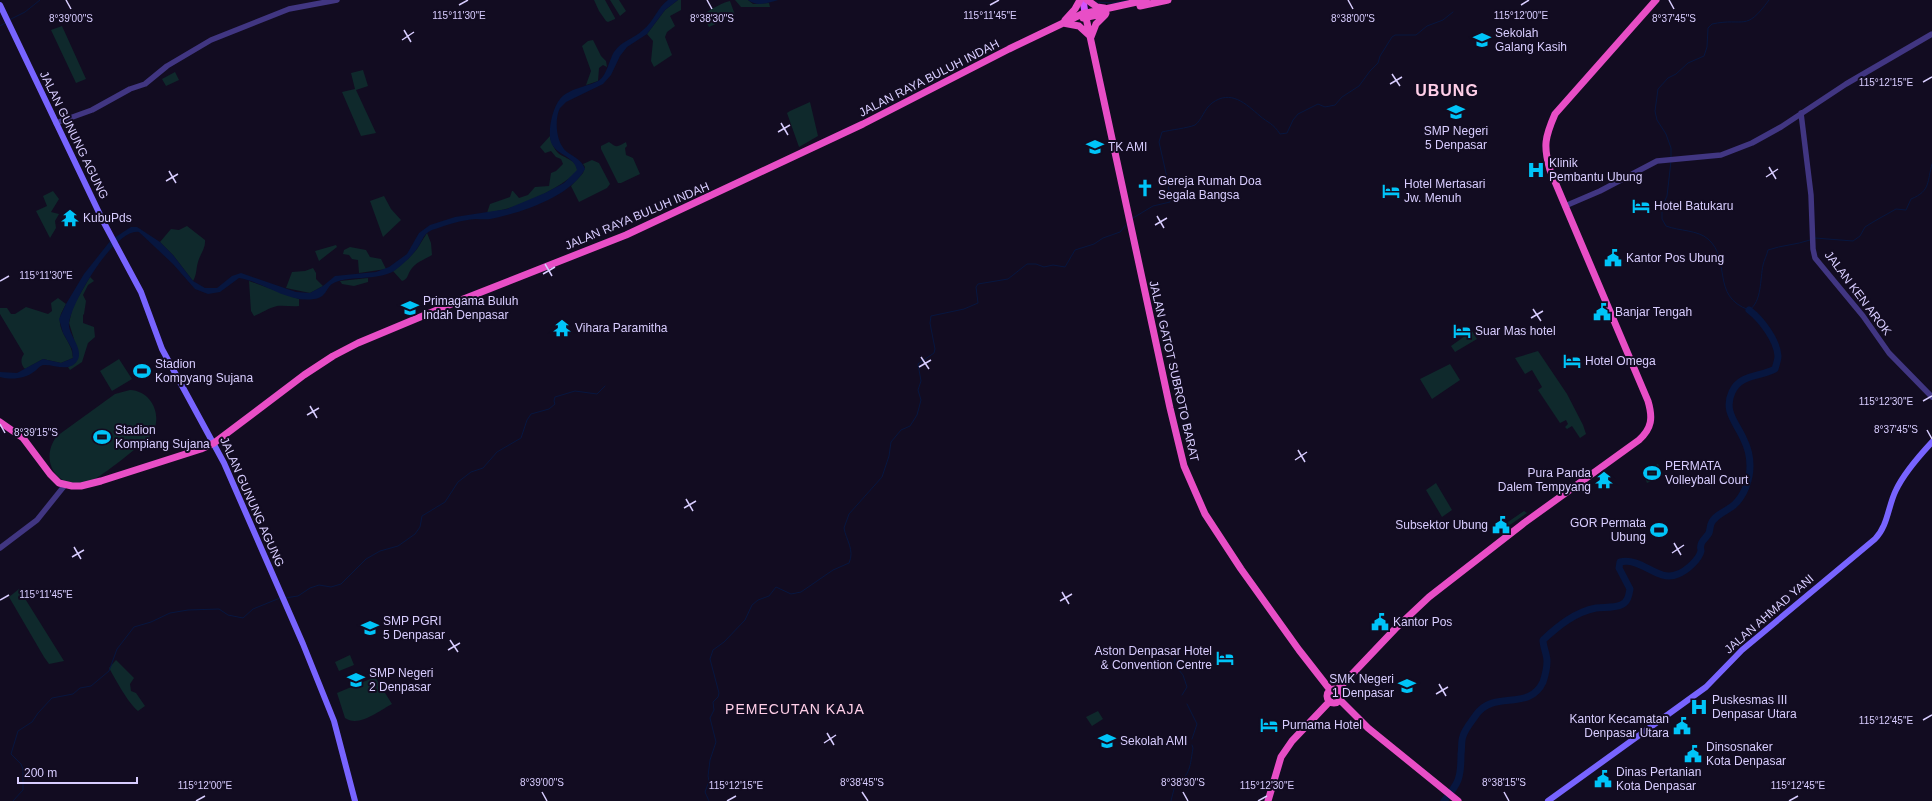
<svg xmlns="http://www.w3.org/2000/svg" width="1932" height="801" font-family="Helvetica,sans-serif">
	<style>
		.green { fill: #0f292c }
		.water { fill: #07163f }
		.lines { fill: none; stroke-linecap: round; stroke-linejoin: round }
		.stream { stroke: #07163f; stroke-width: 1 }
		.river { stroke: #07163f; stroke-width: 7 }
		.tertiary { stroke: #413682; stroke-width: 5.5 }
		.secondary { stroke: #7864ff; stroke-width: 6 }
		.primary { stroke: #d254ff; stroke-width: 7 }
		.trunk { stroke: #e84ec6; stroke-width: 7 }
		.ticks { fill: none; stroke: #d8cdff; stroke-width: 1.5 }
		.labels { text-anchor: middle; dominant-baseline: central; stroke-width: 4; stroke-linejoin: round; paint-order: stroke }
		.poi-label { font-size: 12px; fill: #d8cdff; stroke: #120c21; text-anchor: start }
		.street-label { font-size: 12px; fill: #d8cdff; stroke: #120c21 }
		.quarter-label { font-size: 14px; letter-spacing: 1px; fill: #ffcfe8; stroke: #120c21 }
		.district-label { font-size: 16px; font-weight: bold; letter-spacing: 1px; fill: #ffcfe8; stroke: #120c21 }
		.ticks-label { font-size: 10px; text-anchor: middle; fill: #d8cdff; stroke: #120c21; stroke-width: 4; stroke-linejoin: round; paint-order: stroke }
	</style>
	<rect width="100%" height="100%" fill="#120c21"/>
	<!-- green -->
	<path class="green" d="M594,0h11l10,18v1l-7,3 -2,-1 -7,-10z
		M610,0h9l7,11 -6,5z
		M678,0h3v10l-11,6 5,10 -8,6 -2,5 7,18 -18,12 -3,-6 2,-20 -6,-7 18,-24z
		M735,0h13l5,4 16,-1 1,4h-29z
		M730,1l5,14 -26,12 -5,-10 1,-4c7,-4 18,-11 25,-12z
		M62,26l24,53 -10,4 -25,-53z
		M593,40l8,16 5,5 1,6 -4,-2 -4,3 -1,13 -12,4 5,-14 -9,-25 6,-5z
		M363,70l5,16 -12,4 20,43 -15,3 -19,-44 13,-3 -4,-16z
		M175,72l4,8 -13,6 -4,-7z
		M810,102l8,34 -19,11 -12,-34 3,-2z
		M550,136c1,6 4,13 8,17 7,6 21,7 19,19 -23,20 -60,37 -90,41l3,-9 20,-7 2,-6h1l6,7 9,-3 7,-8 14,-1 2,-13 5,-2 7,-7 -2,-5 -5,-2 -5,-6 -6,2 -5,-6z
		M609,142c8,6 8,5 17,0l1,4 -2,2 1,7 7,3 7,16 -19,9h-3l-17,-34v-3z
		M592,160l7,3 11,21 -3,4 -28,14 -8,-16 12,-13 2,-6 -2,-3z
		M53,191l6,8 -8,13 8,2 -4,7 1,7 -6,10 -14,-27 11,-5 -4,-10z
		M384,196l7,13 10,11 -18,17 -13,-36z
		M187,226l18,14c1,8 -5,14 -7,22 -2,6 -1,12 -5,19l-20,-26 -13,-13 11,-13 8,1z
		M427,233l4,10 1,12c-8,5 -17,7 -22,16 -3,5 -2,8 -8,10l-9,-10 16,-13 8,-9z
		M336,245l1,2 -18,14 -4,-10z
		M350,247l16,3 4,7 11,2 5,10 -27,4 -1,-13 -6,-1 -3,-4 -6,-1 1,-4z
		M313,268l3,5v6l7,7 -13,7 -24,-5 6,-16 13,-1z
		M90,277l4,4 -6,4 -5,10 3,6 -2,13 -1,1v8l11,4 1,10 -7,6 -6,19 -12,8 -2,-3 8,-5 -2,-23 -5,-16 4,-17z
		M368,278v4l-14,4 -12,-2 -2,-3z
		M249,281l50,18v7c-7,1 -15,-1 -22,0 -9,2 -15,7 -23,10l-3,-5z
		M58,298l8,6c-2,4 -6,10 -6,15 -2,13 13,24 13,39l-12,5 -18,-4 -18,10c-4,-4 -5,-10 -1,-15l-24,-40v-6h7l4,6h4l11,-7 22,7 4,-3 -1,-8z
		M1472,331l5,8 -22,13 -4,-6z
		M1538,351l29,43 16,31 3,9 -6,4 -8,-12 -5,3 -2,-2 3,-3 -2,-4 -6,3 -22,-33 4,-3 -10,-17 -7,4 -10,-16z
		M119,359l13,20 -20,12 -12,-20z
		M1450,364l10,16 -28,19 -12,-20z
		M130,390c22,1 33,26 22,44 -8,9 -51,43 -61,47 -31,12 -54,-19 -34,-45l58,-42z
		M1658,464l5,11 -16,8 -5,-12z
		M1436,483l16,27 -10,7 -16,-27z
		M1524,511l3,2 -20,14 -2,-3z
		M19,589l45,72 -15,3 -5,-7 -35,-60z
		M350,655l4,10 -15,6 -4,-9z
		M116,660l18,18 -4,6 1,7 5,2 9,13 -7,5c-10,-8 -22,-31 -29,-43z
		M375,677l17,27c-12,6 -33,24 -47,14l-8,-25z
		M1098,711l5,8 -11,7 -6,-9z"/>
	<!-- water -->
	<path class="water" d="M668,0h10l-13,10 -18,24 -20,13 -7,9 -9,19 -8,9 -37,18 -6,6c-6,12 -4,35 7,44 7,5 15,8 18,17 -14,27 -62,43 -90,49 -6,2 -13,1 -19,1 -15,1 -29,6 -44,11 -10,4 -10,13 -16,20 -6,8 -14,15 -22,21 -17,10 -48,4 -62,13 -6,4 -6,14 -18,15 -26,4 -50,-17 -75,-21l-19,14 -12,2 -13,-5 -22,-25 -34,-32c-24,-4 -67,69 -70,91 -2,11 16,26 8,38 -8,12 -23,3 -34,4 -5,2 -5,4 -8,6 -10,8 -23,9 -35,6v-5l17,1 26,-14 18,4 12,-5 -1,-9 -9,-16 -4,-14 7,-15 18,-30 27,-34 20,-13h6l23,15 13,13 20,26 12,7h12l15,-12 9,-3 55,19 14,1 13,-7 12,-10 41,-4 13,-5 18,-13 12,-21 11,-8 25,-8 52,-8 38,-16 19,-10 13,-13c-3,-16 -26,-15 -27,-33 -1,-12 3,-29 10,-38 9,-11 27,-12 38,-18 9,-5 11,-21 16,-29 8,-12 20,-13 29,-22 11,-9 14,-22 25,-30z
		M748,0h30c-10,3 -21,7 -30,0z"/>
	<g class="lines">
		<!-- stream -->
		<path class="stream" d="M1096,2l16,1 17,-3
			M9,20l16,-8 15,-12
			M0,26l5,-3
			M1671,158v-10l-5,-14 -9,-14 -2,-9 3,-22 10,-11 8,-4 12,-11 16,-7 3,-9 1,-19 4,-4c33,-7 33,9 57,-24
			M1671,161l-4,35 -5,11v12l4,7c13,5 32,4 42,13 24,21 2,57 41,71 13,-8 11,-31 14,-45 1,-5 4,-10 5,-15 14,-5 28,-5 42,-10
			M1133,218l20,-12 17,-4 -2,-20 -9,-40 3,-10c8,-2 26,-4 33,-7 7,-5 9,-16 17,-22 19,-14 34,1 48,13 8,7 13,7 20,18l7,-1 6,-13 5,-6 20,-10 7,3 10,-2 7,-8 17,-11 11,-15 8,-8 2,-7 12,-19 3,-2h21l11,-9 16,-6 10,-8
			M1815,238l38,3 7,-5 5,-9 8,-5 23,-13 10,1 5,-11c20,-8 16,-18 21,-35
			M285,598l13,-2 12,-8 9,-3 12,2 10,-3 25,-25 14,-8 18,-5 17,-12 5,-7 2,-11 23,-14 13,-20 13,-10 12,-4 14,-16 24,-14 6,-18 4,-6 18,-5 6,-5 -1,-3 1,-4 20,-6 22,3 8,-8
			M1175,658l-1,6 9,11 4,12 -5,8
			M1187,704l10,20 -5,15
			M13,801l10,-11v-21l-2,-5 -10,-10 7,-23 14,-9 6,-9 14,-15 21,-4 7,-6 11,-2 18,-15 8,-22 17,-22 17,-5 19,-9 18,-3 31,-1 9,6 15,3 10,-9 27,-11
			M709,801l-4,-9 4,-11 -1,-5 2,-16 6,-18 -6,-24 4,-8 -1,-8 5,-5 1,-4 -9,-34 3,-9 11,-8 21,-22 7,-15 6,-5 11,-4 7,-9 15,7 10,-2 32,-22 16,-7c6,-13 -3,-23 -5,-35l5,-14 33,-37 7,-21 2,-14 10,-12 9,-4 7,-11 4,-15 -3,-10 3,-9 -3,-17 16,-11 1,-4 -5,-26 1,-7 33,-7 14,-6 -2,-16 2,-3 30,-5 19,-15h9l8,3 9,-2 12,2 10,-17 19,-6 9,-6 17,-6 7,-8
			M1171,801l4,-16c16,-10 15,-20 18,-37l-1,-3"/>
		<!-- river -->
		<path class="river" d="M1444,801c15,-18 17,-23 17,-47 1,-5 0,-13 2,-18 2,-7 9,-15 13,-21 18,-26 53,-3 67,-33 2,-6 4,-15 4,-21 0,-7 -4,-14 -4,-21 15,-14 32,-28 53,-32 8,-1 18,0 25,-3 7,-3 8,-10 9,-16l-11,-21 1,-6c23,-5 37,21 58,12 8,-3 21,-14 23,-23 0,-2 -1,-4 0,-6 0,-4 6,-8 8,-12 1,-3 1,-6 2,-9 3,-9 16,-13 23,-19 10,-9 16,-25 16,-39 0,-8 -2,-18 -6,-26 -7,-17 -21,-28 -12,-48 8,-18 28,-15 43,-23 1,-4 3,-9 3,-13 -1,-16 -17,-37 -29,-46"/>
		<!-- tertiary -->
		<path class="tertiary" d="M1801,113l10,82 2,54 2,9 48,58 26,37 43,44
			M56,123l36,-13 38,-21 15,-5 22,-18 44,-26 78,-31 48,-9
			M1565,206l35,-15 57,-30 64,-6 31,-12 29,-16 65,-43 86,-50
			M0,548l37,-28 28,-35"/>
		<!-- secondary -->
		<path class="secondary" d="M0,5l103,216 38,71 21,57 62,114 79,181 31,77 21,80
			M1548,801l158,-114 36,-37 133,-111c13,-13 13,-33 21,-49 8,-17 23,-34 36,-48"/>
		<!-- primary -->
		<path class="primary" d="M1083,0l2,13"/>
		<!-- trunk -->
		<path class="trunk" d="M1087,0l10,7 7,1
			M1140,6l28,-6
			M1085,13l85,395 14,58 21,48 36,55 58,81 32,41
			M1083,18l23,-5
			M1065,20l10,-11 5,-9
			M1063,23l16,3 12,11 5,-13 9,-9
			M0,422l23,16 27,36 9,9 13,3h9l20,-5 100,-32 13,-6 90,-68 29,-19 25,-13 103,-43 165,-65 237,-111 146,-75 73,-35 64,-14
			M1327 696a7 7 0 1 1 14 0a7 7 0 1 1-14 0Z
			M1337,690l58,-61 34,-32 95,-74 115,-83c13,-12 14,-22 9,-39l-98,-231c-7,-24 -5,-33 5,-56l101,-114
			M1340,700l28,28 90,73
			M1268,801l13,-44 11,-16 38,-40"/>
	</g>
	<!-- ticks -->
	<path class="ticks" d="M66,0l5,9M707,0l5,9M1348,0l5,9M1669,0l5,9M459,5l9,-5M990,5l9,-5M1521,5l8,-5M404,30l7,12M402,40l12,-8M1392,74l8,12M1923,82l9,-5M1390,84l12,-7M781,123l7,12M778,132l12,-7M1769,167l7,12M169,171l7,12M1766,177l12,-8M166,181l12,-7M1157,216l7,12M1155,225l12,-7M545,264l7,12M543,274l12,-7M0,281l9,-5M1533,309l8,12M1531,318l12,-7M921,357l8,12M919,367l12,-7M1923,401l9,-5M310,406l7,12M307,415l12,-7M0,424l5,9M1927,430l5,9M1298,450l7,12M1295,460l12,-8M686,499l7,12M684,508l12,-7M1674,543l7,12M74,547l7,12M1672,553l12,-8M72,557l12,-7M1062,592l7,12M0,600l9,-5M1060,601l12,-7M450,640l8,12M448,650l12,-7M1439,684l7,12M1436,694l12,-7M1923,720l9,-5M827,733l7,12M824,743l12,-8M542,792l5,9M862,792l6,9M1183,792l5,9M1504,792l5,9M196,801l9,-5M727,801l9,-5M1258,801l9,-5M1789,801l9,-5"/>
	<!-- icons -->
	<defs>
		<g id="school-bare" transform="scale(1.38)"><path d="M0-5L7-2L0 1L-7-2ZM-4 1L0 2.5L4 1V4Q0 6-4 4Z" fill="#00c4f8" stroke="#120c21" stroke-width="2.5" paint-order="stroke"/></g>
		<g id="hospital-bare" transform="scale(1.38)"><path d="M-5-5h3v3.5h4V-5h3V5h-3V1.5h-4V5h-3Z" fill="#00c4f8" stroke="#120c21" stroke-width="2.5" paint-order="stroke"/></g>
		<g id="church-bare" transform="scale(1.38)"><path d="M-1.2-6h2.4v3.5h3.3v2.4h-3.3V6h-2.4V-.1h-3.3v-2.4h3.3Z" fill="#00c4f8" stroke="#120c21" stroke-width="2.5" paint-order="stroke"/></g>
		<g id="hotel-bare" transform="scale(1.38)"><path d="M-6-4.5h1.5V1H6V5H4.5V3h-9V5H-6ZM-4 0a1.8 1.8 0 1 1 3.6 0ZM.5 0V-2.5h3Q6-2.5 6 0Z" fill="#00c4f8" stroke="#120c21" stroke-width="2.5" paint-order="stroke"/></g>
		<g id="temple-bare" transform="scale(1.38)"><path d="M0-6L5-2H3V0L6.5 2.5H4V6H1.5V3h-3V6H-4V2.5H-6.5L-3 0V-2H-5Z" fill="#00c4f8" stroke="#120c21" stroke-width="2.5" paint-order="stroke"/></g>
		<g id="civic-bare" transform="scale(1.38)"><path d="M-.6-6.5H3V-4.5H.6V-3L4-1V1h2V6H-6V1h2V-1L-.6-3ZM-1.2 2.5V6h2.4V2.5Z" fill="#00c4f8" stroke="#120c21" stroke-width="2.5" paint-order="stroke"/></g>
		<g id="stadium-bare" transform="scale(1.38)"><path d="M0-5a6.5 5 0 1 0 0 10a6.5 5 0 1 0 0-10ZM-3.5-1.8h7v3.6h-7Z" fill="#00c4f8" stroke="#120c21" stroke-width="2.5" paint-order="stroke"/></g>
	</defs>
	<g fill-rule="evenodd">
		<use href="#school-bare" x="1482" y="40"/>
		<use href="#school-bare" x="1456" y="112"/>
		<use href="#school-bare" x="1095" y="147"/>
		<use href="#hospital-bare" x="1536" y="170"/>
		<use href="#church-bare" x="1145" y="188"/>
		<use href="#hotel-bare" x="1391" y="191"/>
		<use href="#hotel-bare" x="1641" y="206"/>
		<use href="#temple-bare" x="70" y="218"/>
		<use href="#civic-bare" x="1613" y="258"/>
		<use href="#school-bare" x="410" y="308"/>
		<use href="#civic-bare" x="1602" y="312"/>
		<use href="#temple-bare" x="562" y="328"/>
		<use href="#hotel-bare" x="1462" y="331"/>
		<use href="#hotel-bare" x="1572" y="361"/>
		<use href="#stadium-bare" x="142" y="371"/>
		<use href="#stadium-bare" x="102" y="437"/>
		<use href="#stadium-bare" x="1652" y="473"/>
		<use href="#temple-bare" x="1604" y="480"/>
		<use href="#civic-bare" x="1501" y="525"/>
		<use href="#stadium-bare" x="1659" y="530"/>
		<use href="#civic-bare" x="1380" y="622"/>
		<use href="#school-bare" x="370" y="628"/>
		<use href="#hotel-bare" x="1225" y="658"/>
		<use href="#school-bare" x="356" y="680"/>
		<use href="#school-bare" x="1407" y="686"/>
		<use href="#hospital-bare" x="1699" y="707"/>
		<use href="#hotel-bare" x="1269" y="725"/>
		<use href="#civic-bare" x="1682" y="726"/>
		<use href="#school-bare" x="1107" y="741"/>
		<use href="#civic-bare" x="1693" y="754"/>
		<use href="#civic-bare" x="1603" y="779"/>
	</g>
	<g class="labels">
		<!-- poi labels -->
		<g class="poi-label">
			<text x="1495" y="33">Sekolah<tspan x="1495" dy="14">Galang Kasih</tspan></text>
			<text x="1456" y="131" text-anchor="middle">SMP Negeri<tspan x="1456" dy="14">5 Denpasar</tspan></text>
			<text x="1108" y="147">TK AMI</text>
			<text x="1549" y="163">Klinik<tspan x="1549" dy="14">Pembantu Ubung</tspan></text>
			<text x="1158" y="181">Gereja Rumah Doa<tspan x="1158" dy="14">Segala Bangsa</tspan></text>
			<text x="1404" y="184">Hotel Mertasari<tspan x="1404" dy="14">Jw. Menuh</tspan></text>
			<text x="1654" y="206">Hotel Batukaru</text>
			<text x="83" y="218">KubuPds</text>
			<text x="1626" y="258">Kantor Pos Ubung</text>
			<text x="423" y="301">Primagama Buluh<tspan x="423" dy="14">Indah Denpasar</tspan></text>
			<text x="1615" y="312">Banjar Tengah</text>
			<text x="575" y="328">Vihara Paramitha</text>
			<text x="1475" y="331">Suar Mas hotel</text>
			<text x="1585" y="361">Hotel Omega</text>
			<text x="155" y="364">Stadion<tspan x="155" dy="14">Kompyang Sujana</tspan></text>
			<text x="115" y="430">Stadion<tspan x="115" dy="14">Kompiang Sujana</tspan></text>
			<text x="1665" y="466">PERMATA<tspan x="1665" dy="14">Volleyball Court</tspan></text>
			<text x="1591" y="473" text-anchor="end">Pura Panda<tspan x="1591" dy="14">Dalem Tempyang</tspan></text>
			<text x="1646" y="523" text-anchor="end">GOR Permata<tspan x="1646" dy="14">Ubung</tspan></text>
			<text x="1488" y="525" text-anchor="end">Subsektor Ubung</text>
			<text x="383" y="621">SMP PGRI<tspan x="383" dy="14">5 Denpasar</tspan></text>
			<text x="1393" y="622">Kantor Pos</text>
			<text x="1212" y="651" text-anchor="end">Aston Denpasar Hotel<tspan x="1212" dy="14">&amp; Convention Centre</tspan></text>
			<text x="369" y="673">SMP Negeri<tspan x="369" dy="14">2 Denpasar</tspan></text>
			<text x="1394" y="679" text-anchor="end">SMK Negeri<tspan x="1394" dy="14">1 Denpasar</tspan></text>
			<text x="1712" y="700">Puskesmas III<tspan x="1712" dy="14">Denpasar Utara</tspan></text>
			<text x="1669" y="719" text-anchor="end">Kantor Kecamatan<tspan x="1669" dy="14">Denpasar Utara</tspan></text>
			<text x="1282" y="725">Purnama Hotel</text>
			<text x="1120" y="741">Sekolah AMI</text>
			<text x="1706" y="747">Dinsosnaker<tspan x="1706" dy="14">Kota Denpasar</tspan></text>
			<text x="1616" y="772">Dinas Pertanian<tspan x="1616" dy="14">Kota Denpasar</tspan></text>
		</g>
		<!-- street labels -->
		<g class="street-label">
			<text transform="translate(929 78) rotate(-27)">JALAN RAYA BULUH INDAH</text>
			<text transform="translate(74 135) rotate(64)">JALAN GUNUNG AGUNG</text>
			<text transform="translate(637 216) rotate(-23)">JALAN RAYA BULUH INDAH</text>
			<text transform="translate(1858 293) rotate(53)">JALAN KEN AROK</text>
			<text transform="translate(1174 371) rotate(77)">JALAN GATOT SUBROTO BARAT</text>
			<text transform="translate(252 502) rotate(66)">JALAN GUNUNG AGUNG</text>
			<text transform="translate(1769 614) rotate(-41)">JALAN AHMAD YANI</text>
		</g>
		<!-- quarter labels -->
		<g class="quarter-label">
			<text x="795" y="709">PEMECUTAN KAJA</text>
		</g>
		<!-- district labels -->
		<g class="district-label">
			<text x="1447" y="90">UBUNG</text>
		</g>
	</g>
	<g class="ticks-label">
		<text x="459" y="19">115°11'30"E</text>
		<text x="990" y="19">115°11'45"E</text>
		<text x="1521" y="19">115°12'00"E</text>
		<text x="712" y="22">8°38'30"S</text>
		<text x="1674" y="22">8°37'45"S</text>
		<text x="71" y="22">8°39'00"S</text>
		<text x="1353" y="22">8°38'00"S</text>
		<text x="1886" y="86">115°12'15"E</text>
		<text x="46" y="279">115°11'30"E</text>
		<text x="1886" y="405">115°12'30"E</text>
		<text x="1896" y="433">8°37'45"S</text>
		<text x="36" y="436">8°39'15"S</text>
		<text x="46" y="598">115°11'45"E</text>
		<text x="1886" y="724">115°12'45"E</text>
		<text x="542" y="786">8°39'00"S</text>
		<text x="862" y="786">8°38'45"S</text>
		<text x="1183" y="786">8°38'30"S</text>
		<text x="1504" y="786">8°38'15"S</text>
		<text x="205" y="789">115°12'00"E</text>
		<text x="736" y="789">115°12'15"E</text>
		<text x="1267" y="789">115°12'30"E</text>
		<text x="1798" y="789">115°12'45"E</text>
	</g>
	<!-- scale -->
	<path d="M18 777v6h119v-6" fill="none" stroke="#d8cdff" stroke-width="2"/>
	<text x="24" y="777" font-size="12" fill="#d8cdff" stroke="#120c21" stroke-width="3" paint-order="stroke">200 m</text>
</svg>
